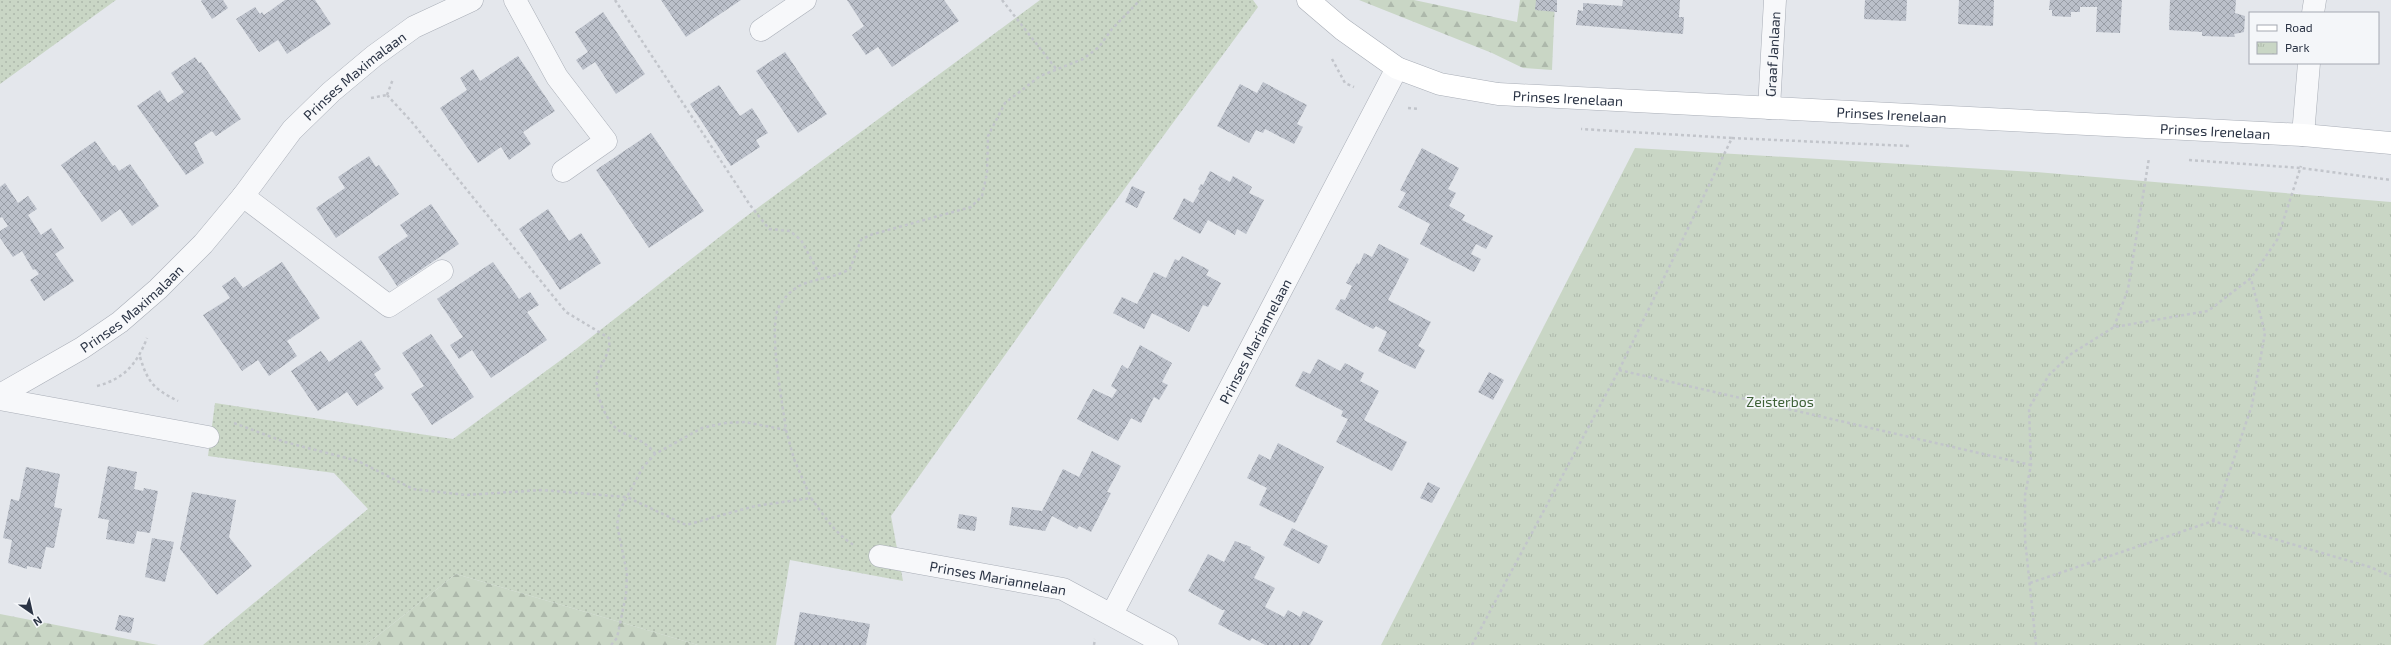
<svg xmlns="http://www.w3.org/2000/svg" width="2391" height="645" font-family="'Exo 2',sans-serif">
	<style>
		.grass { fill: url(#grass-dots) }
		.forest { fill: url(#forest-firs) }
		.park { fill: url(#park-tufts) }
		.building { fill: url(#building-cross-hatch) }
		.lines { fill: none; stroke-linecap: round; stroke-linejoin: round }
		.street-casing { stroke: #a9aeb7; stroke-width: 23 }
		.secondary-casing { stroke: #a9aeb7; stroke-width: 23 }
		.path { stroke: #c2c5cb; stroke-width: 2.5; stroke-dasharray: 3 3; stroke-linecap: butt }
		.street { stroke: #f7f8fa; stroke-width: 22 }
		.secondary { stroke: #fff; stroke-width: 22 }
		.labels { text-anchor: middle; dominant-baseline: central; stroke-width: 3.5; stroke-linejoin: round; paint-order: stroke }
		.street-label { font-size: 14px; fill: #2b3445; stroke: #f4f6f9 }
		.park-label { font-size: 14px; fill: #3f6138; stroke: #f4f6f9 }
	</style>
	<defs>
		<pattern id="grass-dots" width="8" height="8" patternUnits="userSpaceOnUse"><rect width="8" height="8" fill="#c9d6c5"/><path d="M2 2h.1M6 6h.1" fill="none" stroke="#adb8ab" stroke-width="1.8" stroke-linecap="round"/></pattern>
		<pattern id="forest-firs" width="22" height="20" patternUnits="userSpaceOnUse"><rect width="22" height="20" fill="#c9d6c5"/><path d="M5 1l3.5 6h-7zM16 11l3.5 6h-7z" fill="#adb8ab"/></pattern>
		<pattern id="park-tufts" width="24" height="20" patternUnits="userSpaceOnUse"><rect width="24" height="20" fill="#c9d6c5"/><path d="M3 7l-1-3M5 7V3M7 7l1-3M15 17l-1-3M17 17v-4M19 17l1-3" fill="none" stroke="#adb8ab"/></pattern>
		<pattern id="building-cross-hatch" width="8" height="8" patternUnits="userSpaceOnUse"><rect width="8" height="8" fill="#bbc0ca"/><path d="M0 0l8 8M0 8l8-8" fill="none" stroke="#989da6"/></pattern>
	</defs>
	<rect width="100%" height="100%" fill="#e4e7ec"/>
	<!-- grass -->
	<path class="grass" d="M0,0h116l-116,84z
		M1040,0h213l5,7 -185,252 -182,257 12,65 -113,-21 -14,85h-78l-242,-71 -90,71h-163l165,-136 -34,-36 -126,-17 7,-53 238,36 123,-90 164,-128z"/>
	<!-- forest -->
	<path class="forest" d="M1359,0h55l103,22 3,-22h35l-3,70 -29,-2 -31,-15z
		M456,574l242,71h-332z
		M0,614l158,31h-158z"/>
	<!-- park -->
	<path class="park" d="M1635,148l401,24 355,30v443h-1010z"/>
	<!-- building -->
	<path class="building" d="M202,0h21l5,8 -16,11 -11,-18z
		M285,0h30l16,24 -44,30 -9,-14 -19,12 -23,-33 19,-12 5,7 2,-2 2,3z
		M661,0h80l-55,37z
		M847,0h97l15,21 -67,46 -14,-20 -12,8 -14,-20 12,-9z
		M1536,0h21v12l-22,-2z
		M1623,0h57l-1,17h5l-1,17 -107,-9 2,-15 5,1v-8l39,3z
		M1865,0h42l-1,21 -42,-2z
		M1959,0h35l-1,26 -35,-2z
		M2050,0h72l-2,33 -24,-1 1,-25h-17v5h-9v5l-19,-1v-6h-3z
		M2170,0h66l-1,13 10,3 -1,16 -10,2 1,3 -33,-1v-4l-33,-2z
		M603,12l42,62 -29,20 -21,-32 -12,8 -7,-10 12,-8 -13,-20z
		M785,52l42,62 -29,19 -42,-62z
		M518,56l37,55 -32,21 8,12 -22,16 -8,-13 -23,16 -38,-55 27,-18 -7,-12 13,-9 7,12z
		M195,57l4,6 2,-1 40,57 -25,17 -4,-5 -18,12 10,20 -18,12 -49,-69 23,-16 8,13 16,-11 -13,-19z
		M1263,82l44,23 -10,19 6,3 -9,17 -29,-15 -2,4 -7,-3 -7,13 -32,-17 23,-42 17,9z
		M719,85l21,31 12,-8 16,25 -12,7 4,7 -29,19 -41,-62z
		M651,133l53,78 -55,37 -53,-78z
		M95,141l18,25 2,-1 4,6 11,-7 29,42 -27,20 -12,-17 -18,13 -41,-57z
		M1422,148l37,20 -11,21 8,4 -7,13 16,9 -3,5 31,16 -7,13 -10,-5 -5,10 10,5 -7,13 -54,-28 10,-20 -32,-17 8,-14 -6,-3z
		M369,156l7,11 3,-2 20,29 -63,44 -20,-30 29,-20 -7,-11z
		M1210,171l20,11 3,-6 19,11 -3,6 15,7 -18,34 -9,-5 -2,6 -27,-15 -8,14 -27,-15 11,-21 9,5 7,-12 -2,-2 3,-5 2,1z
		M5,183l13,20 10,-7 9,13 -9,6 13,20 10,-7 13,20 -9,6 19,27 -30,20 -14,-21 9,-6 -4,-5 -2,1 -11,-19 -9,6 -13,-19v-7l8,-5 -6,-9 -2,1v-31z
		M1132,186l13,6 -8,16 -12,-6z
		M431,204l28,40 -62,42 -19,-29 30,-21 -8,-11z
		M548,209l21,32 12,-8 20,30 -41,27 -41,-61z
		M1379,244l30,15 -21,41 43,22 -13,24 7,4 -10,19 -37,-18 9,-19 -11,-6 -3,3 -38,-20 6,-10 4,1 7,-14 -6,-3 11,-20 2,2 5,-12 8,4z
		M1182,256l27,14 -3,5 15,8 -13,24 -5,-2 -14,27 -37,-19 -8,16 -31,-16 9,-16 15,7 17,-32 12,6 9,-19 4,2z
		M282,262l38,56 -33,23 10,15 -28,20 -11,-16 -16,11 -39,-56 27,-17 -8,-12 13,-9 8,11z
		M493,262l26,37 11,-7 9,13 -12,7 20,28 -56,38 -19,-28 -13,9 -9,-14 13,-8 -26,-38z
		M431,334l43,63 -42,28 -21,-31 13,-8 -22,-33z
		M361,340l20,29 -7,5 10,14 -27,18 -10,-14 -29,19 -27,-40 30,-20 8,11z
		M1140,345l32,18 -10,19 6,3 -9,15 -5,-3 -13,26 -10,-5 -13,23 -41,-22 16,-30 19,9 5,-8 -6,-4 11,-21 6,4z
		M1318,359l22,12 5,-8 19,10 -4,8 19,10 -15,29 43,22 -15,29 -56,-29 12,-23 -7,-3 2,-5 -48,-25 8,-15 7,3z
		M1489,372l15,8 -11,20 -15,-8z
		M1278,443l46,24 -29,56 -36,-18 8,-17 -20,-10 12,-24 11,6z
		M1092,451l29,15 -14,26 4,1 -20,39 -12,-6 -2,3 -25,-13 -7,15 -36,-6 3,-18 30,4 21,-42 16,8z
		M108,466l29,6 -3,17 9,2 1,-3 14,3 -8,42 -13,-2 -3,13 -28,-5 3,-19 -11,-2z
		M26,467l34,7 -6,33 8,2 -8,39 -8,-1 -5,22 -14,-3v3l-19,-6 4,-23 -9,-2 8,-39 8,2z
		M1428,482l12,6 -8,15 -12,-5z
		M192,492l44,8 -7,37 23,29 -35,29 -37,-46z
		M959,514l18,3 -2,14 -18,-3z
		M1292,528l36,18 -9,18 -36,-19z
		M152,538l22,4 -9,40 -20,-5z
		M1235,541l16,6 -1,2 15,8 -11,21 21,10 -10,19 19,10 4,-7 12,7 3,-6 20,10 -13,24h-45l-13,-7 -2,3 -32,-17 7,-14h-3l-34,-19 20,-37 16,8z
		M800,612l70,12 -4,21h-72z
		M119,615l15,3 -3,15 -16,-3z"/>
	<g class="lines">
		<!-- street casing -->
		<g class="street-casing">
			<g id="street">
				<path d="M515,0l42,77 49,64 -43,30"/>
				<path d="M2313,13l2,-13"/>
				<path d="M761,30l44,-30"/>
				<path id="s1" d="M1769,108l6,-108"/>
				<path d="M2303,135l6,-72"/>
				<path d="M243,196l146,110 53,-35"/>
				<path id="s2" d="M0,395l82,-47 38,-26 38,-33 45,-45 40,-48 49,-66 39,-38 43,-36 40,-29 58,-27"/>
				<path d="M0,399l208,38"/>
				<path id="s3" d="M880,556l183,33 104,56"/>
				<path id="s4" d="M1112,614l285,-546"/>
			</g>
		</g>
		<!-- secondary casing -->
		<g class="secondary-casing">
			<g id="secondary">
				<path id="s5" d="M1308,0l34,29 55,39 43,16 58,10 805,41 88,8"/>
			</g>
		</g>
		<!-- path -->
		<path class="path" d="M615,0l135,205 19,24 21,2 11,9 21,39
			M1002,0l55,70
			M1332,59l13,24 9,4
			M387,95l24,26 155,191 43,26c2,14 -6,22 -11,35 -5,14 5,41 15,52 9,12 30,11 42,29
			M387,95l6,-16
			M371,98l16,-3
			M1408,108l11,1
			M1732,138l177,8
			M2189,160l112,8 90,12
			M2114,327l14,-38 21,-131
			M140,357c8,26 14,32 38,44
			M1619,370l412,95
			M97,386c27,-7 40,-22 50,-48
			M234,423l51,19 73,19 55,28 53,6 76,-5 85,7 59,28 69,-19 56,-8c12,16 25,37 43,47
			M786,430l8,29 17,39
			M2213,521l39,-116 13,-72 -14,-54
			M2030,583l183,-62 157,46 21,9
			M611,645l6,-7 9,-43 1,-22 -10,-48 3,-15 23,-43 12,-13 47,-26 23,-5 20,-1 41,8c-4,-30 -16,-91 -9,-118 3,-11 14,-22 24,-27 16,-7 33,-7 49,-16l11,-29 9,-5 101,-28 11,-11 5,-23 1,-37 17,-33 35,-27 43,-17 16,-12 13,-18 28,-29
			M1094,645l1,-6
			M1472,645l147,-275 113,-232 -151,-9
			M2036,645l-11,-106v-44l6,-30 -2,-57 20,-33 22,-21 43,-27 94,-16 43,-33 26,-38 24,-74"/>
		<!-- street -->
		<use href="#street" class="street"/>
		<!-- secondary -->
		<use href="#secondary" class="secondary"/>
	</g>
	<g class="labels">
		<!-- street labels -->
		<g class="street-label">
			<text stroke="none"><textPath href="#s1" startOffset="54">Graaf Janlaan</textPath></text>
			<text stroke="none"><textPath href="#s2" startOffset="482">Prinses Maximalaan</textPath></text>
			<text stroke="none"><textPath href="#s5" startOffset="287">Prinses Irenelaan</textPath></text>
			<text stroke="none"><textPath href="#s5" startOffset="611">Prinses Irenelaan</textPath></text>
			<text stroke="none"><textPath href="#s5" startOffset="935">Prinses Irenelaan</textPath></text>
			<text stroke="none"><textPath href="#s2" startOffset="158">Prinses Maximalaan</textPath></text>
			<text stroke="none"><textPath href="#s4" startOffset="308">Prinses Mariannelaan</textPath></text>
			<text stroke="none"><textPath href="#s3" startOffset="120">Prinses Mariannelaan</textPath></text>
		</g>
		<!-- park labels -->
		<g class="park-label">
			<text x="1780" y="401">Zeisterbos</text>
		</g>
	</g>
	<!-- legend -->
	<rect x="2249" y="12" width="130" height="52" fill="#f4f6f9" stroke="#a4a8b1"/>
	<rect x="2257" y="25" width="20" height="6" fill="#ffffff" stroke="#a4a8b1"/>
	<text x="2285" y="32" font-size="12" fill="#2b3445">Road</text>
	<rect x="2257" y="42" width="20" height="12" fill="url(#park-tufts)" stroke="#a4a8b1"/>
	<text x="2285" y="52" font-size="12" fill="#2b3445">Park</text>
	<!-- north arrow -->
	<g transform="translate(32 613) rotate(146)" stroke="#f4f6f9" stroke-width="3" paint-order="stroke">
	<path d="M0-3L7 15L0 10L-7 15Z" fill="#2b3445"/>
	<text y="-6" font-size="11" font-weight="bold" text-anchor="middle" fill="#2b3445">N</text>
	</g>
</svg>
